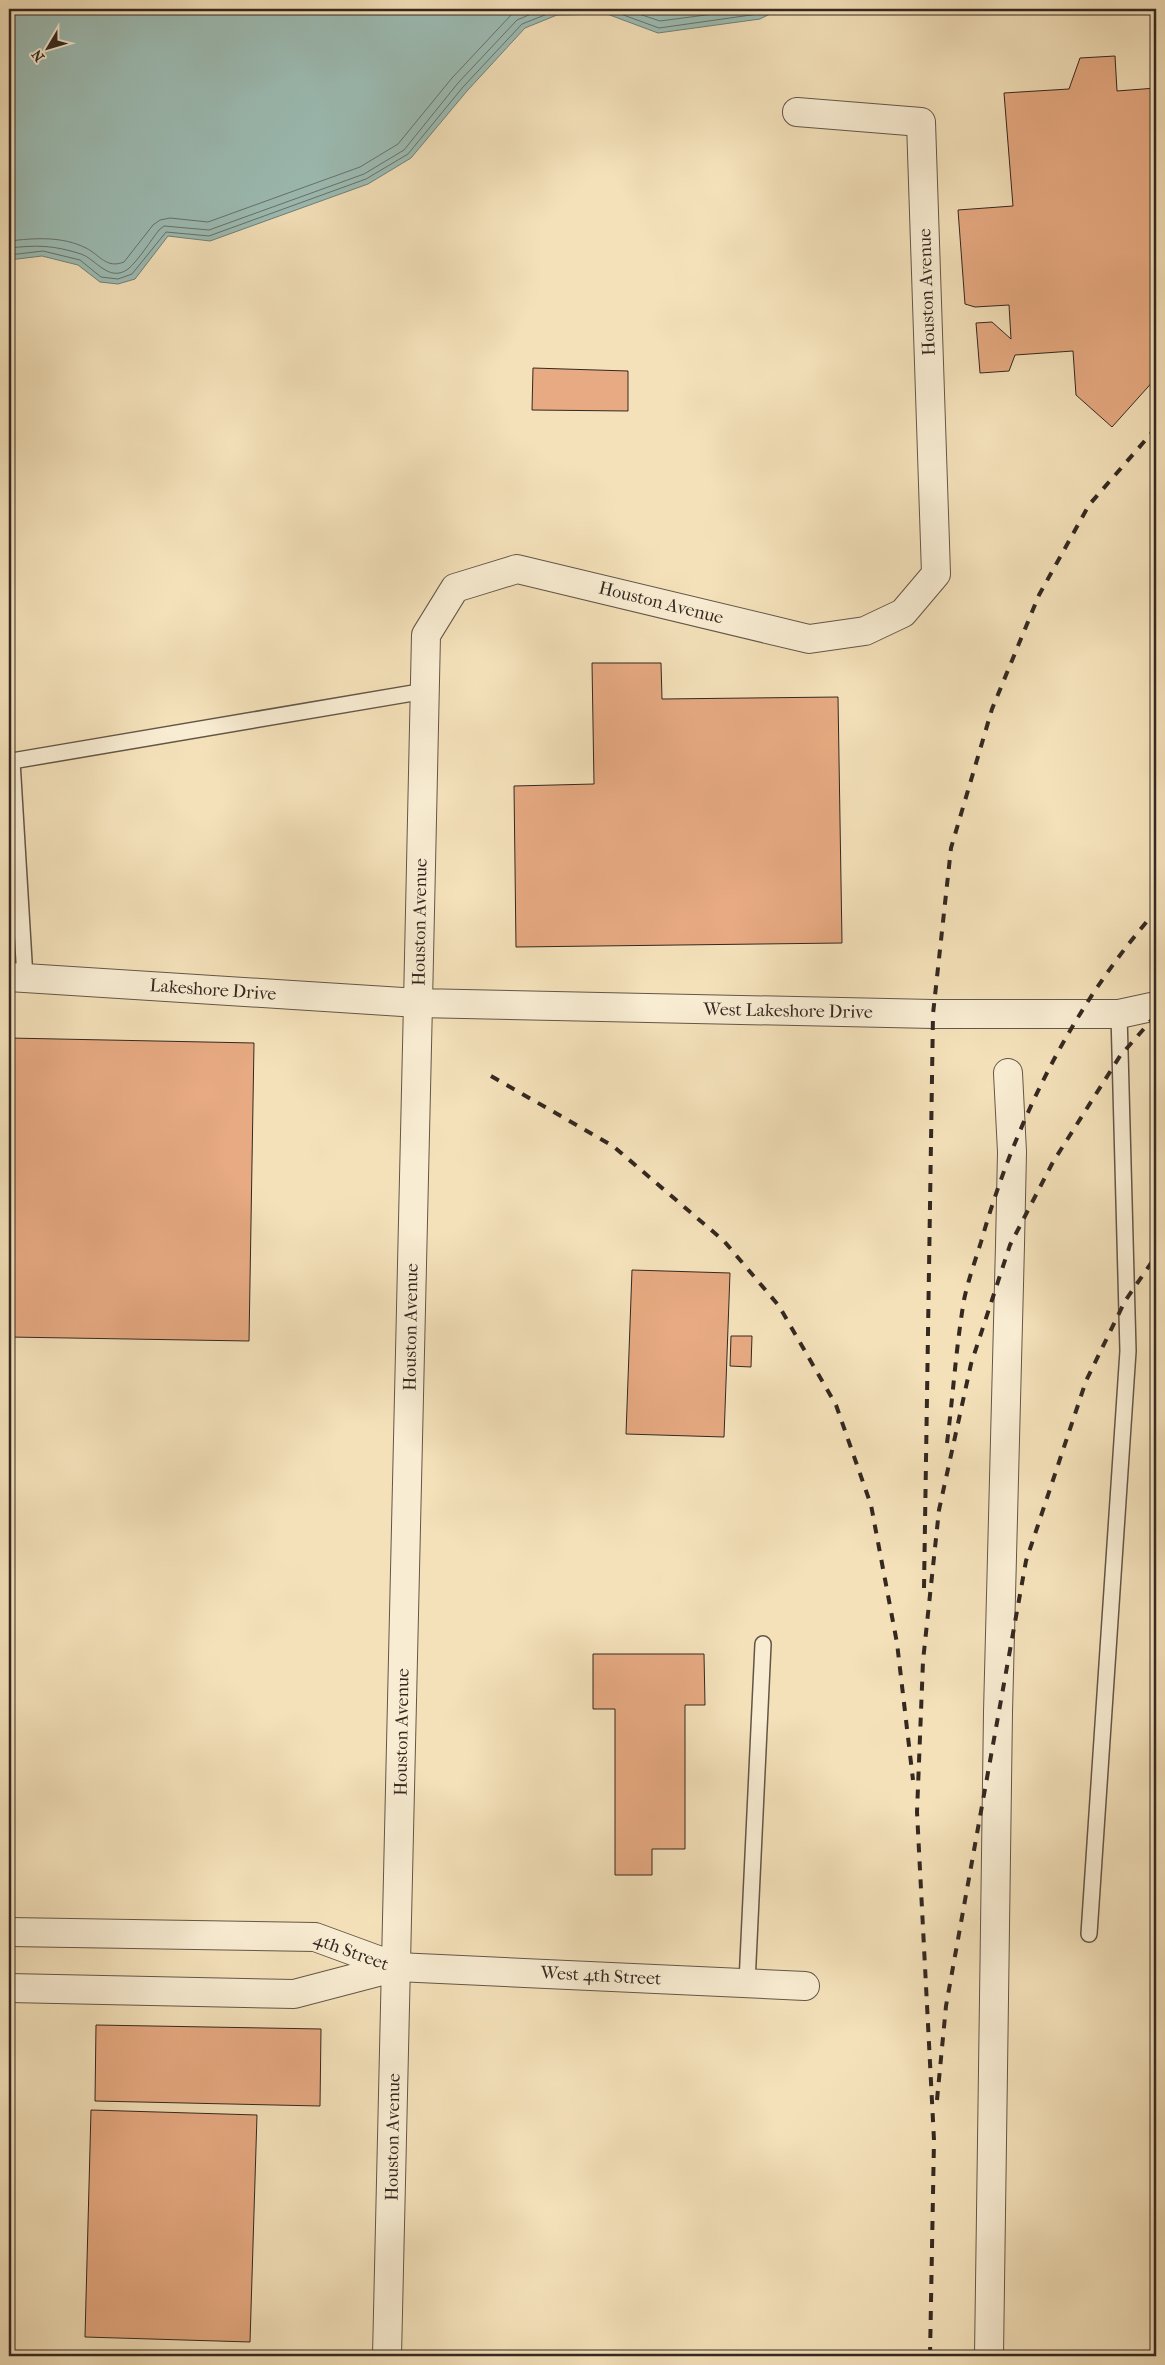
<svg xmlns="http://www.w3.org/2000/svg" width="1165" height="2365" font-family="'IM FELL French Canon',serif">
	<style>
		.water { fill: #9cbcb4; stroke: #728179 }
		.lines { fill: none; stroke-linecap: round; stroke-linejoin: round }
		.shore { stroke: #68726a; stroke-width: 1 }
		.building { fill: #e7aa82; stroke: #342821 }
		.service-casing { stroke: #645647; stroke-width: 18 }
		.minor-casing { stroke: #645647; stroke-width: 30 }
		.tertiary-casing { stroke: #645647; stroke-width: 30 }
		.service { stroke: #f8ecd2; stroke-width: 15 }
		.minor { stroke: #f8ecd2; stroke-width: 28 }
		.tertiary { stroke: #f8ecd2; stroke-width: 28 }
		.rail { stroke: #342821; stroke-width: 4; stroke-dasharray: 9 9; stroke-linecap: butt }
		.labels { text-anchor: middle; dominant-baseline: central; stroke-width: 4; stroke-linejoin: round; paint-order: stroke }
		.street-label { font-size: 18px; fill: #342821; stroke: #f8ecd2 }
	</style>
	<rect width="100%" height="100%" fill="#f4e1ba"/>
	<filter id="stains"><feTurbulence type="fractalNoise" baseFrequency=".004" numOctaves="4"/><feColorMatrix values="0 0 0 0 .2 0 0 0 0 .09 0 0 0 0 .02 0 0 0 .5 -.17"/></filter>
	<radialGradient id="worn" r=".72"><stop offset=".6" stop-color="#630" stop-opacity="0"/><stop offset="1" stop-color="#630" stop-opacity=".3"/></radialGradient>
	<!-- water -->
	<path class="water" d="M9,9h771l-20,10 -102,14 -51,-19 -50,1 -32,13 -58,63 -56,67 -43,26 -158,57 -42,-5 -33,43 -17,5 -18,-2 -22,-17 -36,-9 -33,4z"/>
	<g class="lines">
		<!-- shore -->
		<path class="shore" d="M624,9l36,12 92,-12
			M647,9l14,5 35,-5
			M9,241c26,-3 53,-5 77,7 14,7 20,21 38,14l29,-37 7,-5 10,-2 38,4 152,-55 38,-23 54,-66 60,-64 10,-5
			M9,248c28,-3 44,-3 72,6 15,5 28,29 47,15 10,-8 23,-29 31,-39l5,-4 45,4 155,-56 40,-24 54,-67 59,-63 26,-11
			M9,255l34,-4 37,9 21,17 17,2 14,-5 34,-42 43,4 157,-57 42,-25 55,-67 59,-63 33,-13 52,-2 52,19 99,-14 11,-5"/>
	</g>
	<!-- building -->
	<path class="building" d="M1115,56l2,35 39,-3v290l-44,49 -36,-32 -3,-44 -58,4 -6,16 -29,2 -4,-50 16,-1 19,17 -2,-34 -34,2 -10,-3 -7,-94 55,-4 -9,-113 65,-4 11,-31z
		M533,368l95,3v40l-96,-1z
		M592,663h69l1,36 176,-2 4,246 -326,4 -2,-161 80,-2z
		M9,1038l245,5 -5,298 -240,-4z
		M632,1270l98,3 -6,164 -98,-3z
		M731,1336h21l-1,31 -21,-1z
		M593,1654h111l1,51h-20v144h-33v26h-37v-166h-22z
		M96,2025l225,4 -1,77 -225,-5z
		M91,2110l166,5 -7,227 -165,-5z"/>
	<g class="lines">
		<!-- service casing -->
		<g class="service-casing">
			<path id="service" d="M25,978l-13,-217 413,-70
				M1089,1934l39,-583 -9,-337
				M747,1983l16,-339"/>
		</g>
		<!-- minor casing -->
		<g class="minor-casing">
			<path id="minor" d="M9,977l409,26 515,11h186l37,-8
				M418,1003l8,-368 29,-47 62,-19 292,70 56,-8 38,-18 33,-39 -15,-452 -124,-10
				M397,1967l408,19
				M989,2356l9,-644 12,-467 2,-93 -4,-79"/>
		</g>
		<!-- tertiary casing -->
		<g class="tertiary-casing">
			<path id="tertiary" d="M9,1932l306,5 82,30
				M9,1988l285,6 103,-27
				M387,2356l31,-1353"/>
		</g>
		<!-- service -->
		<use href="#service" class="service"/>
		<!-- minor -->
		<use href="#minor" class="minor"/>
		<!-- tertiary -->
		<use href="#tertiary" class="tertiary"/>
		<!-- rail -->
		<path class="rail" d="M491,1076l122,70 111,95 55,65 57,99 35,100 26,138 16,137
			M947,1443c6,-47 9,-96 17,-143 4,-19 11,-39 17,-58 34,-120 92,-237 175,-331
			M924,1588l9,-574 18,-166 41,-139 47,-114 50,-90 67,-77
			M937,2100l9,-94 80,-445 60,-180 39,-80 31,-45
			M930,2356l4,-216 -17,-328 6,-151 16,-151 32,-146 39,-119 43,-83 67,-106 36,-41"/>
	</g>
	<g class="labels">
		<!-- street labels -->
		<g class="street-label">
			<text transform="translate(927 292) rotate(-92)">Houston Avenue</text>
			<text transform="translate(661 603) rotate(14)">Houston Avenue</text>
			<text transform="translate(420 922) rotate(-89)">Houston Avenue</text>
			<text transform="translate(213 990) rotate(4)">Lakeshore Drive</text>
			<text transform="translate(788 1011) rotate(1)">West Lakeshore Drive</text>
			<text transform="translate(411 1327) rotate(-89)">Houston Avenue</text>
			<text transform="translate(402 1732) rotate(-89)">Houston Avenue</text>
			<text transform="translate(351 1952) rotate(20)">4th Street</text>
			<text transform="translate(601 1976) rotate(3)">West 4th Street</text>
			<text transform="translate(393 2137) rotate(-89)">Houston Avenue</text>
		</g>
	</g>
	<!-- margin -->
	<rect width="1165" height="2365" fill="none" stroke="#f4e1ba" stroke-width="30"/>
	<rect x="10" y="10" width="1145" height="2345" fill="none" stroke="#342821" stroke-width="2.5"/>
	<rect x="15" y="15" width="1135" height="2335" fill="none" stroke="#342821"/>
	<!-- north arrow -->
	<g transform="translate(48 48) rotate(232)" stroke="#f8ecd2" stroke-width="4" paint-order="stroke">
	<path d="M0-4L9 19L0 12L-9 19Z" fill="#342821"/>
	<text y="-8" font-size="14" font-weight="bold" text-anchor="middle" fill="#342821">N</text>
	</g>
	<rect width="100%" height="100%" filter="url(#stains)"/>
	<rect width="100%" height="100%" fill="url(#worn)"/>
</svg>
